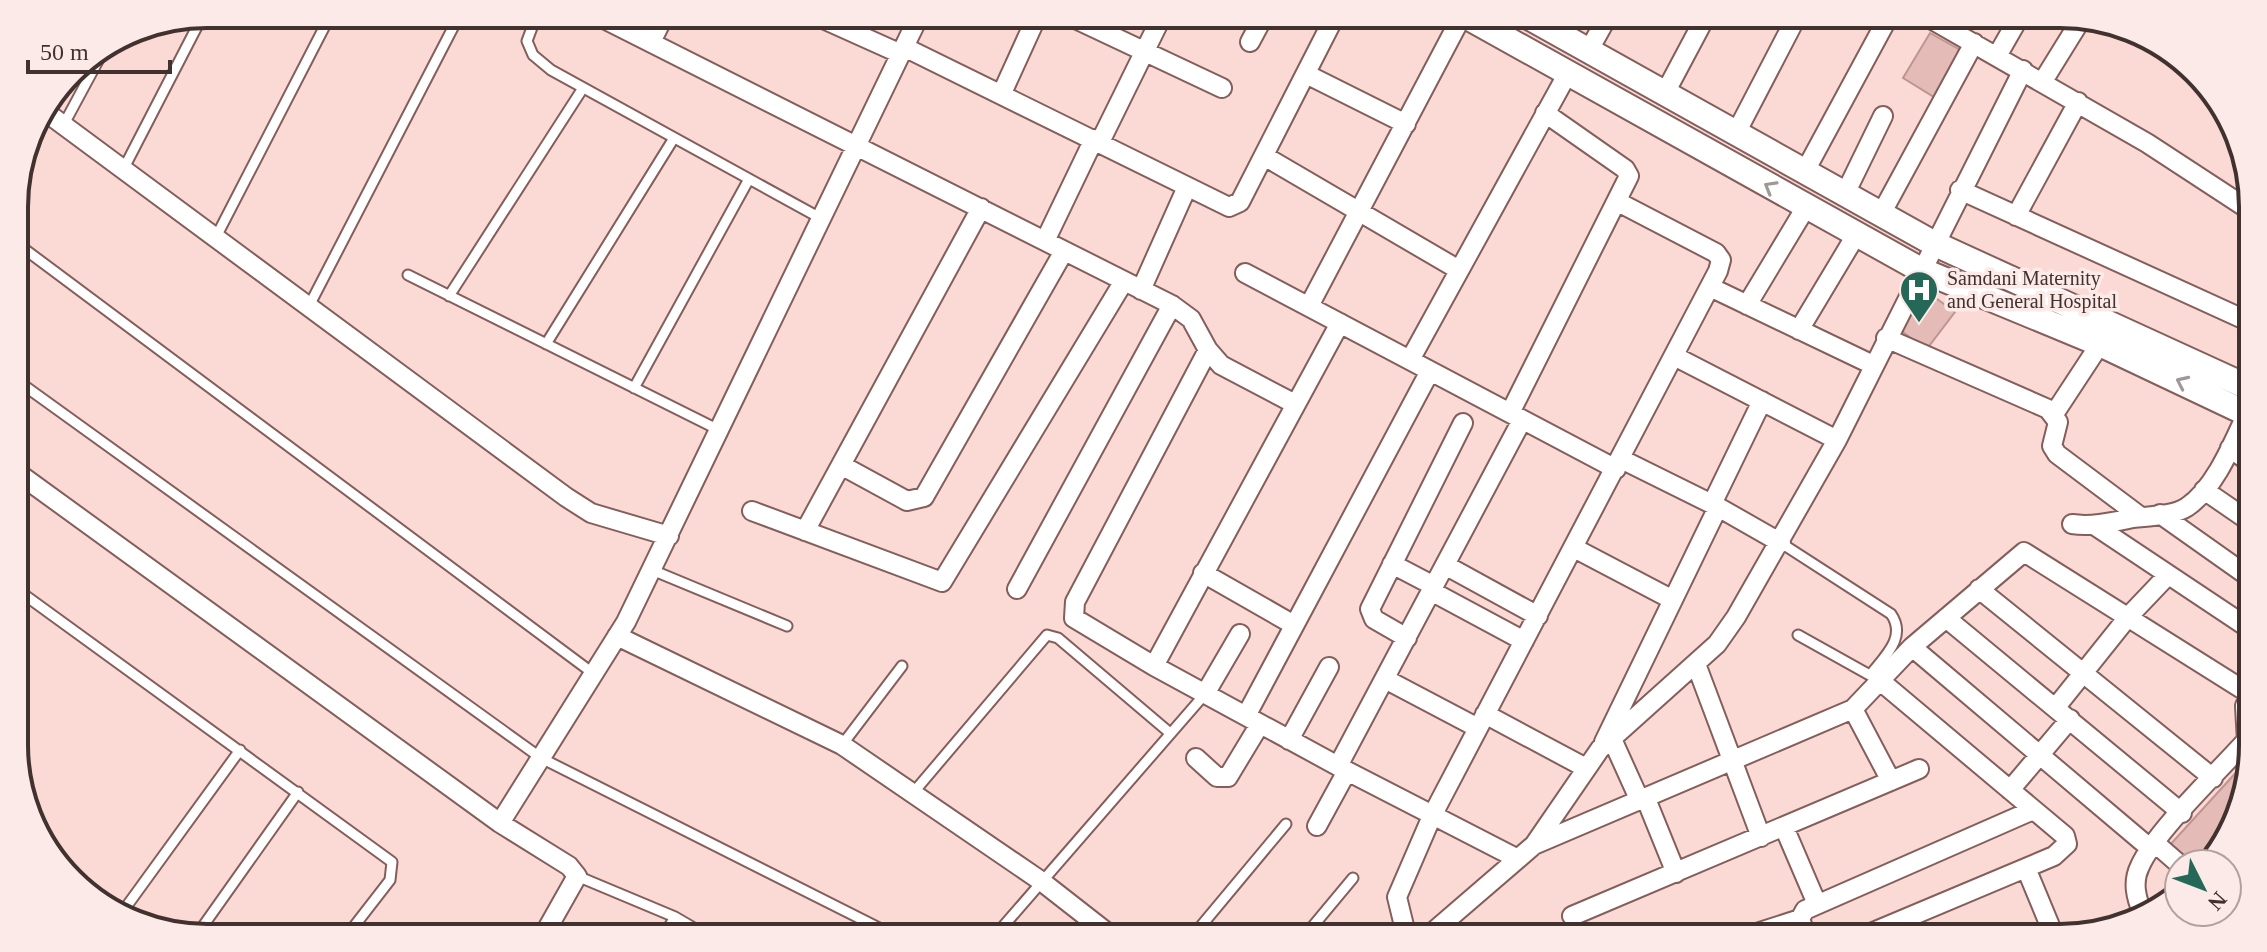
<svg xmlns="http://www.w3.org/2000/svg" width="2267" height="952" font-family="'Times New Roman',serif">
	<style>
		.building { fill: #e5bbb7; stroke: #bd9591; stroke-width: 2 }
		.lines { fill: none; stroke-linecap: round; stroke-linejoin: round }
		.service-casing { stroke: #835e5b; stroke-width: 13 }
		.minor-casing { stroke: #835e5b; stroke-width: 22 }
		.secondary-casing { stroke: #835e5b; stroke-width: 28 }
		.service { stroke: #fff; stroke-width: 9 }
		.minor { stroke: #fff; stroke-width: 18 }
		.secondary { stroke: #fff; stroke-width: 24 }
		.oneway { stroke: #a09897 }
		.labels { text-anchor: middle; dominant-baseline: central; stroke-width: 7; stroke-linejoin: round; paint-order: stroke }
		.poi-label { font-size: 20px; fill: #41312f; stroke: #fceae9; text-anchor: start }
		.rim { fill: none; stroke: #41312f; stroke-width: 4 }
	</style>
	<rect width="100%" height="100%" fill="#fbd9d5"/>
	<!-- building -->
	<path class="building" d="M1930,33l32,18 -28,46 -31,-19z
		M1926,291l29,21 -29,38 -28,-22z
		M2241,767l7,6 -10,45 -37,46h-12l-20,-18z"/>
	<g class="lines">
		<!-- service casing -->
		<g class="service-casing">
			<path id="service" d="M537,14l-10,27 6,14 18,15 271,149
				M64,124l42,-78
				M124,168l79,-153
				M216,237l115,-223
				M15,242l579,432
				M408,275l313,156
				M449,296l134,-208
				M309,306l151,-292
				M546,344l128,-206
				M15,379l526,379 358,180
				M634,388l115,-209
				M1781,543l110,71c16,23 -6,42 -20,60
				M652,570l135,56
				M15,588l377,274 -2,18 -45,58
				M1798,635l77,43
				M842,745l60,-79
				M913,793l134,-158 11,3 112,95
				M577,876l98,41 36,21
				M121,914l119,-164
				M196,936l102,-144
				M662,938l13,-21
				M993,938l212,-244
				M1191,938l95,-114
				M1303,938l50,-60"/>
		</g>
		<!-- minor casing -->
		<g class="minor-casing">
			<path id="minor" d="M594,14l578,291 19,14 17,31 13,15 74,39
				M812,14l89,40
				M1065,14l157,74
				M1922,14l225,129 104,68
				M651,42l14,-28
				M1250,42l15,-28
				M904,47l325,160 11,-5 96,-188
				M1589,50l20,-36
				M1997,56l24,-42
				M1306,74l100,50
				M2043,81l39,-63
				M1002,93l36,-79
				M1665,93l42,-79
				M43,110l523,387 25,16 78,23
				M1735,135l63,-121
				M1100,142l63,-128
				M1264,156l195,114
				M1804,173l86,-159
				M1960,190l292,133
				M1844,196l39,-80
				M1880,216l94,-173
				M2016,216l62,-114
				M1045,241l49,-102
				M1245,273l371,196
				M1710,287l163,78
				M1141,290l46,-103
				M1747,305l59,-98
				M1309,306l154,-292
				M1799,330l57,-95
				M1886,338l162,71 10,13 -6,24 5,8 84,63
				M1208,350l-133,252 -1,16 80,48 193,105 171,88
				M1674,356l163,84
				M1410,360l159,-289
				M1510,413l119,-237 -4,-7 -80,-56
				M2054,414l46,-70
				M2230,448l22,16
				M1621,459l97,48 63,36
				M841,465l66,36 17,-4 140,-246
				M15,471l485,352 69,43 8,10 -35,62
				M2204,490l48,33
				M1712,504l50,-103
				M752,511l190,71 182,-301
				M2160,514l92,65
				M2072,524c20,3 41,-2 61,-6 17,-2 40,-2 54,-11 28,-19 46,-64 60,-94
				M2094,525l159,106
				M805,531l176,-323
				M1574,548l99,52
				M1392,564l42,22
				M1445,565l93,51
				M1203,573l91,52
				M1017,589l155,-284
				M1979,589l234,189
				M1431,591l93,50
				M1946,618l236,195
				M617,636l225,109 199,136 73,57
				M1407,638l-33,-19 -4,-10 93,-186
				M1912,647l239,202
				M1696,664l65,173
				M1154,666l186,-343
				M1385,679l93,49
				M1205,694l35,-60
				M2056,707l72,-90 40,-42
				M1485,714l101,54
				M1246,716l184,-345
				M1612,739l28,62
				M1289,740l40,-73
				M1604,742l114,-235
				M2247,742l-2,-36 8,-18
				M1196,758l21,19h11l32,-53
				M1338,766l184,-346
				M1891,781l-38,-72 59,-62 112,-95 229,144
				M2010,790l60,-71
				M1646,799l30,74
				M500,823l126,-201 294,-608
				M1317,826l30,-55
				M1784,827l33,77
				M2155,843l24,21
				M1534,845l319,-136
				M2026,868l29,70
				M2143,914c-7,-16 -11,-32 -3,-48 15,-34 76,-92 103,-122l10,-2
				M1572,916l347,-147
				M1407,938l-10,-41 35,-81 286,-545 3,-11 -5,-7 -98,-51
				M1426,938l108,-93 66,-96 117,-105 19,-27 101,-177 186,-370
				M1741,938l59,-19
				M1807,938l-7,-19 5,-9 228,-100
				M1859,938l195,-82 13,-12 -2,-8 -187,-157"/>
		</g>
		<!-- secondary casing -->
		<g class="secondary-casing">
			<path id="secondary" d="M1462,14l459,256 179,74 152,72
				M1523,14l410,229 319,146"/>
		</g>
		<!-- service -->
		<use href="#service" class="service"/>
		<!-- minor -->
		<use href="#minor" class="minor"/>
		<!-- secondary -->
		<use href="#secondary" class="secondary"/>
	</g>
	<!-- one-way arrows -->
	<defs><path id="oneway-chevron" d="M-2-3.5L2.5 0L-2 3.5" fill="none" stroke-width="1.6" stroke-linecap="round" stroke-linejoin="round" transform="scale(2)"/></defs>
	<g class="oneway">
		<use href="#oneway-chevron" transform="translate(1770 187) rotate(-150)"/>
		<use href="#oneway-chevron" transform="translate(2182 382) rotate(-155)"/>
	</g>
	<!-- icons -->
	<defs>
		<g id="hospital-pin" transform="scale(2)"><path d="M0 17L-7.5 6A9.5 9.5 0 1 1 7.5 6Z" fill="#256857" stroke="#fceae9"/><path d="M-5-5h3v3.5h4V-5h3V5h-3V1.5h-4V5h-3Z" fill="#fff"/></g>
	</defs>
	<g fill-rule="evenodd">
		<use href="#hospital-pin" x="1919" y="290"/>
	</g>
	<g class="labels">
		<!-- poi labels -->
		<g class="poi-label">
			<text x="1947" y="278">Samdani Maternity<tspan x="1947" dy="23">and General Hospital</tspan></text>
		</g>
	</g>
	<!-- crop -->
	<path d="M0 0H2267V952H0ZM207 28H2060A179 179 0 0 1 2239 207V745A179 179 0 0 1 2060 924H207A179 179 0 0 1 28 745V207A179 179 0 0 1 207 28Z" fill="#fceae9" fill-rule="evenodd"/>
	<path class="rim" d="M207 28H2060A179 179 0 0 1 2239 207V745A179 179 0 0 1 2060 924H207A179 179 0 0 1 28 745V207A179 179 0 0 1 207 28Z"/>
	<!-- north arrow -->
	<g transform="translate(2203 888) rotate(132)"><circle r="38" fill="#fceae9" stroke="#b1a09f" stroke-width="2"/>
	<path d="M0-6L14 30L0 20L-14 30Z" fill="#256857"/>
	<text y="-12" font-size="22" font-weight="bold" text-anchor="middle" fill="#41312f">N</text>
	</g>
	<!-- scale -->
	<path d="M28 60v12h142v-12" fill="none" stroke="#41312f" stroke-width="4"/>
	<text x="40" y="60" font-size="24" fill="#41312f" stroke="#fceae9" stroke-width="6" paint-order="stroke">50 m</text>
</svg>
